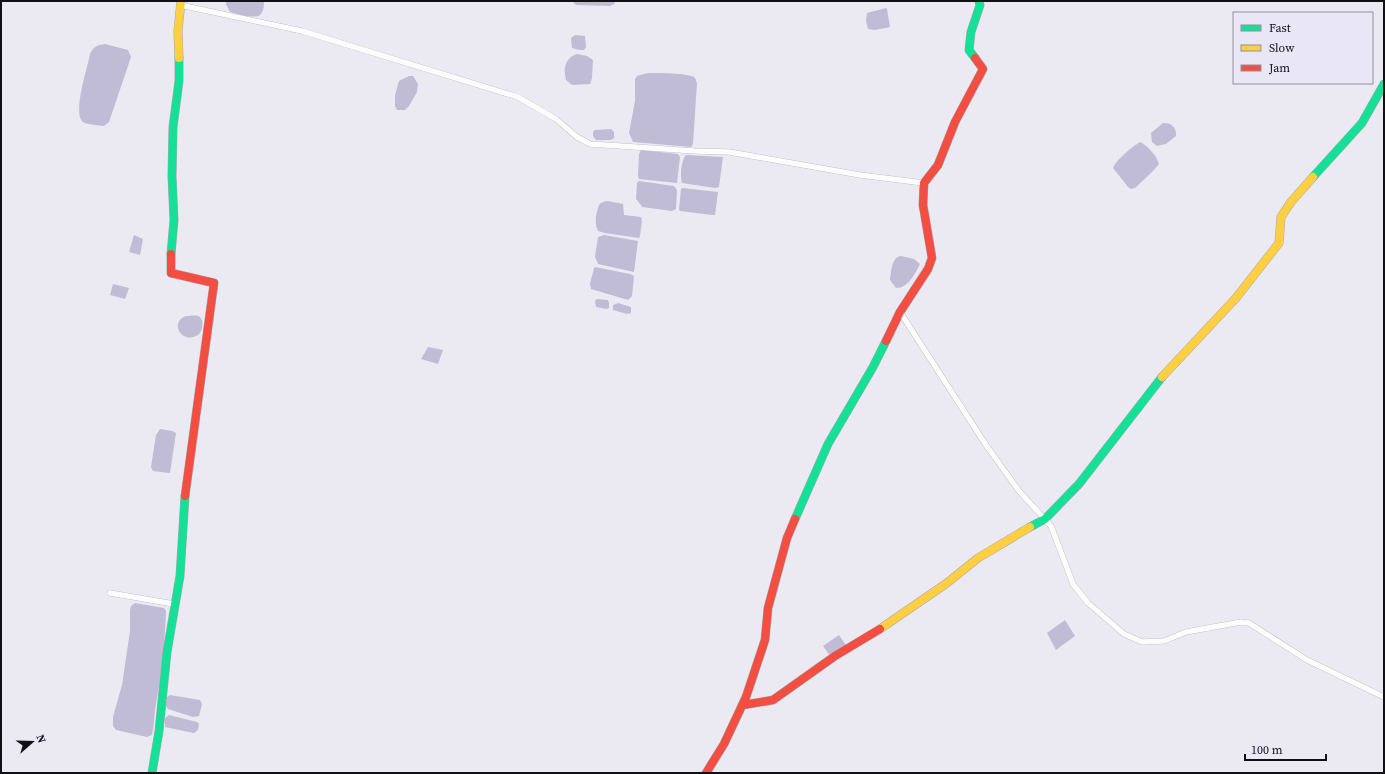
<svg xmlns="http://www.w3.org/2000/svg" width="1385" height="774" font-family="'Source Serif 4',serif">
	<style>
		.water { fill: #c0bcd5 }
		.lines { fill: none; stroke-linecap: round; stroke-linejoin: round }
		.street-casing { stroke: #a9a8ae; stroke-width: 6 }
		.fast-casing { stroke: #a9a8ae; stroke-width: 9 }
		.slow-casing { stroke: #a9a8ae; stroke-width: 9 }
		.jam-casing { stroke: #a9a8ae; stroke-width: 9 }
		.street { stroke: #fcfcfd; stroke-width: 5.5 }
		.fast { stroke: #16e098; stroke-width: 8 }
		.slow { stroke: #ffcf43; stroke-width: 8 }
		.jam { stroke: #f24e42; stroke-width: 8 }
	</style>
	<rect width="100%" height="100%" fill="#ebeaf2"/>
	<!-- water -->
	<path class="water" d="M226,1h38c0,4 0,9 -3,13 -4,6 -25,0 -31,-2l-4,-8z
		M572,1h44l-2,3 -4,2 -34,-1z
		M886,8l1,1 3,18 -15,3 -7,-1 -2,-8 1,-8z
		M575,35l10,1 1,11 -2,3h-5l-7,-2 -1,-10z
		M105,44l23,6 3,7 -22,65 -5,4c-6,-1 -17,-1 -21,-4 -11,-8 5,-56 7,-68 3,-7 7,-9 15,-10z
		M577,54l10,2 6,4 -1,18 -2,6 -18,1 -6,-5c-3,-12 -1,-22 11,-26z
		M648,73c9,0 40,0 46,4 2,2 2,4 3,6l-4,61 -2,3 -58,-5 -4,-9 6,-32v-22l2,-3z
		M409,76h4l5,8 -1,8 -8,14 -4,4h-8l-2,-4v-11l4,-14z
		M1163,123c8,-1 14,5 13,13l-10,8 -9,2 -5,-4 -1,-9z
		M611,129l3,3v6l-3,2h-15l-3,-4v-4l2,-2z
		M1140,142c7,3 17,14 19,22l-6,7 -18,17 -4,1 -3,-2 -15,-19c4,-9 19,-21 27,-26z
		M641,150l37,4 2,3 -3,26 -38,-4 -1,-3 1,-22z
		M686,155l37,2 -4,30 -4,1 -33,-5c-2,-6 -1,-23 4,-28z
		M639,181l35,5 3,4 -1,19 -4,2 -30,-4 -1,-2 -5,-6 1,-16z
		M683,188l35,4 -3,23h-3l-32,-4 -1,-2 2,-20z
		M608,201l15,3 1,11 17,2 1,4 -2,15 -1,2 -34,-5 -7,-2c-4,-7 -2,-19 1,-26 2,-3 6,-4 9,-4z
		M134,235l9,4 -3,16 -11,-3z
		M604,235l34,6 -4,31 -36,-8 -3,-7 3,-20z
		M901,256l13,3 6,5c-5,10 -12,24 -24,24l-6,-8c1,-8 2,-24 11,-24z
		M595,267l35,7 4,2 -2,20 -4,4 -37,-11 -1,-5 4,-16z
		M113,284l16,4 -4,11 -15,-4z
		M597,299l11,1 1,3v5l-3,1 -10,-2 -1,-6z
		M618,303l13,4v6l-4,1 -14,-4v-5z
		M186,316c3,0 9,-1 12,0 7,2 5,16 0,19 -17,10 -29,-13 -12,-19z
		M428,347l15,3 -5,14 -17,-5z
		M160,429l12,2 4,2 -6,40 -17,-2 -2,-4 5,-32z
		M135,603l29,5 2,3c-1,33 -5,66 -11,99 -1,8 -1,17 -3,25l-5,2 -31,-7 -3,-4v-9l9,-32 8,-54v-21l1,-4z
		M1065,620l10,16 -19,14 -9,-17z
		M839,635l7,10 -16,11 -7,-10z
		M170,695l30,5 2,4 -3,12 -6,1 -25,-8 -3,-5 2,-4v-3z
		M169,715l28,7 2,2 -1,6 -4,3 -29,-6v-9z"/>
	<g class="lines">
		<!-- street casing -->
		<g class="street-casing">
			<path id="street" d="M180,5l122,26 216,66 38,22 21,18 13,7 105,7 34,1 131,23 64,8
				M900,312l86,133 33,46 32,35 22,58 15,19 36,31 18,8 22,-1 22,-9 55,-10 8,1 58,37 77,37
				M110,593l64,11"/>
		</g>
		<!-- fast casing -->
		<g class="fast-casing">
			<path id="fast" d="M975,58l-6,-8 2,-18 9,-27 -1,-4
				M1313,177l49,-54 22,-39
				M171,254l3,-34 -2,-44 1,-49 6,-46v-23
				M795,519l33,-75 45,-77 13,-26
				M1030,527l15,-8 34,-35 83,-107
				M152,773l7,-42 8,-79 13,-76 5,-80"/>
		</g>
		<!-- slow casing -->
		<g class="slow-casing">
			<path id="slow" d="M179,58l-1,-27 3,-30
				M1162,377l74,-79 43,-55 2,-26 10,-15 22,-25
				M880,629l67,-46 31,-25 52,-31"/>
		</g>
		<!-- jam casing -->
		<g class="jam-casing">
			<path id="jam" d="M171,254v19l43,10 -29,213
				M886,341l14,-29 28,-43 4,-11 -9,-53 1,-22 14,-18 17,-43 28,-53 -8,-11
				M743,705l30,-5 62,-44 45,-27
				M706,773l18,-29 22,-47 19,-57 3,-32 19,-70 8,-19"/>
		</g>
		<!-- street -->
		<use href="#street" class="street"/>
		<!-- fast -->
		<use href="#fast" class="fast"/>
		<!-- slow -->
		<use href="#slow" class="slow"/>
		<!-- jam -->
		<use href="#jam" class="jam"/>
	</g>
	<!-- border -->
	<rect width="1385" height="774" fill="none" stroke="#111015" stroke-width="4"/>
	<!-- legend -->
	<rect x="1233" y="12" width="140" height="72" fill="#e9e6f6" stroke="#93909c"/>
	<rect x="1241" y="25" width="20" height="6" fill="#16e098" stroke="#93909c"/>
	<text x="1269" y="32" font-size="12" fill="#111015">Fast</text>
	<rect x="1241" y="45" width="20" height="6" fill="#ffcf43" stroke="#93909c"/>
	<text x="1269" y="52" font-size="12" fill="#111015">Slow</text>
	<rect x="1241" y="65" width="20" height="6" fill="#f24e42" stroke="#93909c"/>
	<text x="1269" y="72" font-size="12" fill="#111015">Jam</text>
	<!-- north arrow -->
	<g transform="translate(32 742) rotate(70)" stroke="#e9e6f6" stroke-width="3" paint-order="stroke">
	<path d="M0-3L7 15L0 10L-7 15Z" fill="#111015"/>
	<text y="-6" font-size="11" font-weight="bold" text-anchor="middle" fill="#111015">N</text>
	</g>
	<!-- scale -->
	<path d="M1245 754v6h81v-6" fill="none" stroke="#111015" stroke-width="2"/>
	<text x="1251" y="754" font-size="12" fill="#111015" stroke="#e9e6f6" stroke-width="3" paint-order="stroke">100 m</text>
</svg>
